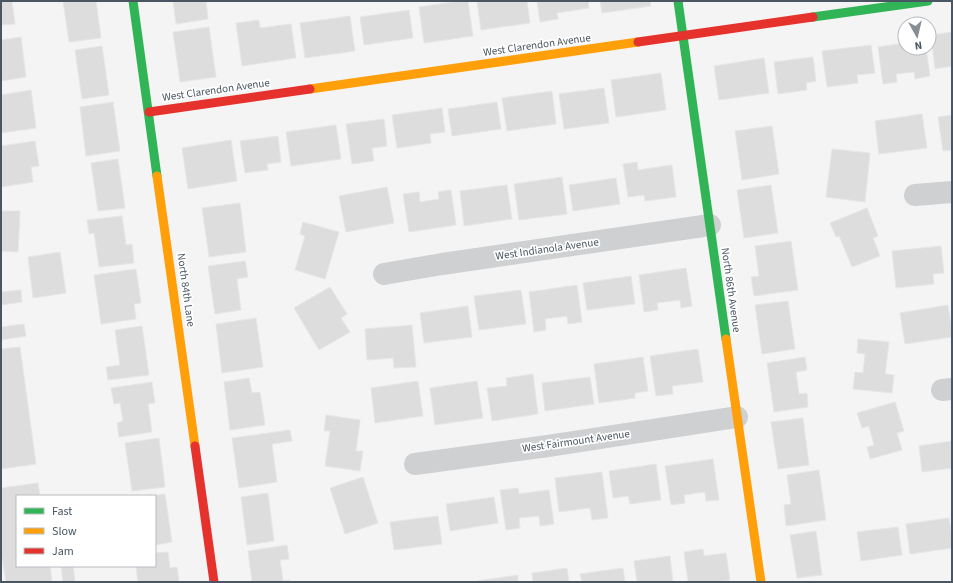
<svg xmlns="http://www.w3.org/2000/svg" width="953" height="583" font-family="'Source Sans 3',sans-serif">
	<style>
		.building { fill: #ddddde; stroke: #e5e6e7 }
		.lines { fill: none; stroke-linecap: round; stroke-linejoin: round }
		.street { stroke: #ced0d2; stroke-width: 22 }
		.fast { stroke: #30b455; stroke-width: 9 }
		.slow { stroke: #ff9f0a; stroke-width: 9 }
		.jam { stroke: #e5322d; stroke-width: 9 }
		.labels { text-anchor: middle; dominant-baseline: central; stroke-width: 3.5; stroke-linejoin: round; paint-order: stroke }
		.street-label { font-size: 11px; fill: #4a5661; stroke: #fff }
	</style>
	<rect width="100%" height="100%" fill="#f4f4f4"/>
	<!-- building -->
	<path class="building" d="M1,1h11l3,23 -14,1z
		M63,1h33l5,37 -32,4z
		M173,1h33l2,18 -32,5z
		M459,1h9l5,35 -49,7 -5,-36z
		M477,1h50l3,22 -49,7z
		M537,1h51l1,7 -32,5 1,6 -18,3z
		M600,1h50l1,5 -49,7z
		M409,10l4,28 -49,7 -4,-28z
		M350,16l5,35 -50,7 -5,-35z
		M259,20l1,8 31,-4 5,34 -54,8 -6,-43z
		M209,27l7,50 -36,5 -7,-50z
		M952,32v34l-17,3 -4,-34z
		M21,37l5,40 -25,4v-41z
		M905,43v5h21l4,28 -15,3 -1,-7 -18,2 1,8 -14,2 -5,-37z
		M871,45l4,28 -18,2 1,8 -31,4 -5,-36z
		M102,46l7,49 -27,4 -7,-49z
		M813,57l3,24 -10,2 1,7 -29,4 -4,-32z
		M764,58l5,35 -50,7 -5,-34z
		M661,73l5,37 -50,7 -5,-37z
		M604,88l5,35 -45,6 -5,-35z
		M31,90l5,38 -35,5v-38z
		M552,91l4,33 -49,7 -5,-33z
		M113,102l7,49 -34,5 -6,-49z
		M497,102l4,27 -49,7 -4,-27z
		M442,108l3,24 -15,2 1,9 -34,5 -5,-33z
		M922,114l5,34 -48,6 -4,-33z
		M952,115v35l-9,1 -5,-34z
		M384,119l3,27 -15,2 2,13 -22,3 -6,-40z
		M336,125l5,34 -50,7 -5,-34z
		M772,126l7,48 -37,6 -7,-49z
		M278,136l3,26 -14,2 1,6 -23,3 -5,-32z
		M231,140l6,41 -49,8 -6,-41z
		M35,141l4,25 -8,1 2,15 -32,5v-41z
		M832,149l38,4 -5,49 -39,-5z
		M118,159l7,49 -27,3 -7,-48z
		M637,162l1,8 34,-5 4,32 -31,4 -1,-6 -16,2 -5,-33z
		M562,177l5,37 -48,6 -5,-36z
		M616,178l4,26 -47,7 -4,-26z
		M507,185l5,34 -48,7 -4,-35z
		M771,185l7,48 -34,5 -7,-48z
		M387,187l7,36 -48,9 -7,-36z
		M451,190l5,35 -47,7 -6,-38 16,-2 1,10 19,-3 -1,-7z
		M240,203l6,49 -37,5 -7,-49z
		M867,208l11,28 -5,2 7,18 -28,11 -13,-31 -3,1 -6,-14z
		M1,211h19l-2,41 -17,-1z
		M122,216l4,29 6,-1 2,19 -35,4 -5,-34 -5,1 -2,-14z
		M303,222l36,10 -14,47 -30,-9 10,-34 -5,-2z
		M791,241l7,49 -44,6 -3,-19 8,-1 -4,-30z
		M941,246l3,27 -11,1 1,10 -38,4 -4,-37z
		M60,252l6,41 -33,5 -5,-41z
		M245,261l3,16 -11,2 4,31 -26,4 -7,-48z
		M686,268l6,38 -11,2 -1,-8 -23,3 1,7 -14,2 -5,-37z
		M136,269l5,34 -7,1 2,15 -35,5 -7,-49z
		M631,276l4,28 -48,6 -4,-27z
		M577,285l5,37 -14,2 -1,-8 -22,3 1,11 -12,2 -5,-40z
		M330,287l17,27 -6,4 9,14 -31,18 -25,-42z
		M21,290l1,12 -21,3v-13z
		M521,290l5,34 -47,6 -5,-34z
		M788,301l7,48 -33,5 -7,-49z
		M948,305l4,26v6l-47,7 -5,-31z
		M468,306l4,31 -48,6 -4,-30z
		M256,318l7,49 -41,6 -6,-49z
		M24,324l2,12 -25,4v-13z
		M412,325l4,42 -22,1 -1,-10 -26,2 -2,-31z
		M142,326l7,49 -41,5 -2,-13 14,-2 -5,-35z
		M858,339l31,3 -4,32 9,1 -2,18 -39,-4 2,-17 8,1 2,-19 -8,-1z
		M20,347l16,117 -35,5v-120z
		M698,349l5,33 -31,4 1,8 -17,2 -6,-40z
		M643,357l5,34 -13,2v5l-36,5 -5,-39z
		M805,357l2,13 -11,2 3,22 8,-1 1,14 -34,5 -7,-49z
		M533,374l5,40 -46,7 -5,-33 20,-2 -1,-8z
		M590,377l4,27 -49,7 -3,-28z
		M249,378l3,15 8,-1 5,33 -35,5 -6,-48z
		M418,381l5,35 -48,7 -4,-35z
		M477,381l6,37 -48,7 -5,-37z
		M152,382l3,21 -7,1 4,28 -33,5 -2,-14 6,-2 -3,-18 -6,1 -3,-16z
		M895,402l9,29 -7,2 5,17 -32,9 -3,-12 7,-2 -5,-19 -7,2 -5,-15z
		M326,415l34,5 -4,31h7l-3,20 -35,-5 5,-35h-6z
		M803,418l6,47 -31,4 -7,-47z
		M290,430l2,11 -20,3 5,38 -38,6 -7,-50z
		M159,438l6,49 -33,4 -7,-48z
		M952,441v27l-30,4 -3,-26z
		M713,459l6,41 -13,1 -1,-9 -21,3 1,8 -14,2 -6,-39z
		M656,464l5,36 -31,4 -2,-8 -15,2 -4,-27z
		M819,470l7,50 -40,6 -2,-21 7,-1 -4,-29z
		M602,472l6,46 -16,2 -2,-12 -31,4 -4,-34z
		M363,477l15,46 -33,11 -15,-46z
		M38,483l2,13h-23v70h33l2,16h-46l-5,-30v-64z
		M518,488l1,6 30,-4 5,34 -14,2 -1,-10 -20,2 1,10 -14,2 -6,-40z
		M268,493l6,48 -27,4 -6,-48z
		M165,494l7,48 -17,3v-49h-4z
		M494,497l4,26 -48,8 -4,-27z
		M438,516l4,28 -48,6 -4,-28z
		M949,518l3,19v11l-42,6 -4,-30z
		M898,527l4,28 -41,6 -4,-29z
		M816,531l6,44 -25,3 -7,-43z
		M287,545l2,14 -9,1 3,21 7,-1v2h-38l-4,-31z
		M703,549l1,7 22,-3 4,27 -13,2h-29l-4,-30z
		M168,552l2,16 7,-1 2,15h-41l-2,-16h19v-13z
		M670,556l3,26h-36l-3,-21z
		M61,566h12l2,16h-12z
		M567,568l2,14h-36l-1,-9z
		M623,568l2,14h-43l-2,-8z
		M518,575v7h-41v-1z"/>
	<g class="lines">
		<!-- street -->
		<path class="street" d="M915,195l37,-3
			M384,274l58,-10 268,-39
			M942,390l10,-1
			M415,464l133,-18 189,-29"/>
		<!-- fast -->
		<path class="fast" d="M133,1l24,175
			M678,1l48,338
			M813,17l115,-16"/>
		<!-- slow -->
		<path class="slow" d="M310,89l328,-47
			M157,176l38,270
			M726,339l35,243"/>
		<!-- jam -->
		<path class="jam" d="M638,42l175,-25
			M149,112l161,-23
			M195,446l19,136"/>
	</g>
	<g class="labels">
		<!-- street labels -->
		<g class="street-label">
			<text transform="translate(537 45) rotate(-8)">West Clarendon Avenue</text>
			<text transform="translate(216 90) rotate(-8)">West Clarendon Avenue</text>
			<text transform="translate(547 249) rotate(-8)">West Indianola Avenue</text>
			<text transform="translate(186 290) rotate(82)">North 84th Lane</text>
			<text transform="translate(731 290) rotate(82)">North 86th Avenue</text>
			<text transform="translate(576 441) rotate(-8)">West Fairmount Avenue</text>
		</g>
	</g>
	<!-- border -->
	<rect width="953" height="583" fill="none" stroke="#4a5661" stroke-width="4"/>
	<!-- legend -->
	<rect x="16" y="495" width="140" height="72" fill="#ffffff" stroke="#b7bbc0"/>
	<rect x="24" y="508" width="20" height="6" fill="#30b455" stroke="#b7bbc0"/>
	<text x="52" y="515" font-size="12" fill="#4a5661">Fast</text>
	<rect x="24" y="528" width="20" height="6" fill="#ff9f0a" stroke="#b7bbc0"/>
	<text x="52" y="535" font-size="12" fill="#4a5661">Slow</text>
	<rect x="24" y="548" width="20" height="6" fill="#e5322d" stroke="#b7bbc0"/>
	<text x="52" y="555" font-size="12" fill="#4a5661">Jam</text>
	<!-- north arrow -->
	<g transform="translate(917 36) rotate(172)"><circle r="19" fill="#ffffff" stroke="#b7bbc0"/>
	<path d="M0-3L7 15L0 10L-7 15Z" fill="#868d94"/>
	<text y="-6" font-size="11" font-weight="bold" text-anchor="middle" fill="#4a5661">N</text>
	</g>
</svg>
